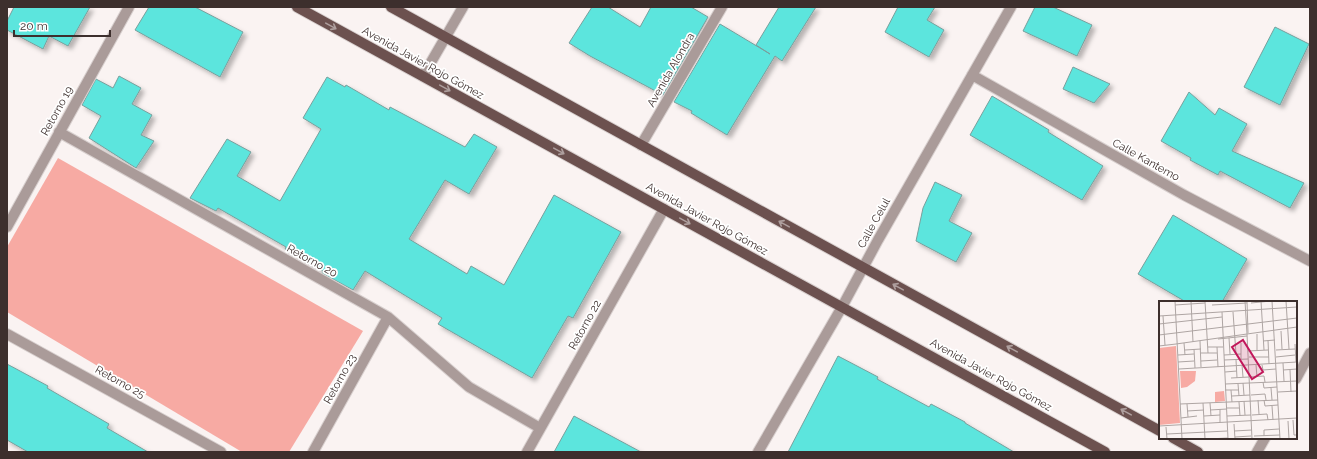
<svg xmlns="http://www.w3.org/2000/svg" width="1317" height="459" font-family="Raleway,sans-serif">
	<style>
		.green { fill: #f7aaa3 }
		.building { fill: #5be5dd; stroke: #799f9c; filter: url(#shadow) }
		.lines { fill: none; stroke-linecap: round; stroke-linejoin: round }
		.minor-casing { stroke: #d8d0cf; stroke-width: 12 }
		.major-casing { stroke: #d8d0cf; stroke-width: 12 }
		.minor { stroke: #aa9b99; stroke-width: 10 }
		.major { stroke: #6c514f; stroke-width: 10 }
		.oneway { stroke: #ae9f9e }
		.labels { text-anchor: middle; dominant-baseline: central; stroke-width: 3.5; stroke-linejoin: round; paint-order: stroke }
		.street-label { font-size: 11px; fill: #3d2f2d; stroke: #fff }
		.inset-road { fill: none; stroke: #aea5a3; stroke-width: 1 }
		.view { fill: #c2185b; fill-opacity: 0.15; stroke: #c2185b; stroke-width: 2 }
		.inset-edge { fill: none; stroke: #3d2f2d; stroke-width: 2 }
	</style>
	<defs>
		<filter id="shadow"><feDropShadow dx="3.5" dy="3.5" stdDeviation="2" flood-color="#0004"/></filter>
	</defs>
	<rect width="100%" height="100%" fill="#faf3f2"/>
	<!-- green -->
	<path class="green" d="M58,158l305,173 -74,121h-47l-235,-140v-65z"/>
	<!-- building -->
	<path class="building" d="M14,7h76l-22,39 -19,-10 -6,13 -36,-19v-9z
		M149,7h46l48,25 -23,45 -85,-47z
		M592,7h16l32,20 11,-20h40l17,10 -45,78 -73,-39 -21,-13z
		M779,7h37l-34,54 -7,-5 -48,79 -36,-22 1,-2 -18,-9 46,-78 50,30 -14,-9z
		M898,7h37l-8,13 17,10 -15,27 -44,-25z
		M1035,7h18l39,18 -15,31 -54,-25z
		M1275,27l34,17 -29,61 -36,-18z
		M1073,67l37,17 -16,19 -31,-14z
		M119,76l22,12 -9,16 20,11 -11,20 13,6 -18,27 -47,-30 12,-22 -19,-11 14,-26 17,9z
		M327,77l18,10 1,-2 43,25 1,-3 75,40 9,-13 23,13 -28,47 -24,-14 -36,59 58,35 4,-8 33,19 50,-90 67,37 -48,86 -5,-2 -36,62 -94,-54 4,-6 -77,-47 -12,19 -31,-17 1,-2 -38,-22 1,-2 -68,-39 -2,3 -26,-13 37,-59 24,13 -14,24 43,25 41,-72 -18,-11z
		M1189,92l26,23 4,-7 28,16 -15,27 72,32 -14,25 -70,-37 -2,4 -28,-15 1,-2 -30,-17z
		M992,96l57,34 -1,2 55,34 -21,34 -112,-65z
		M935,182l27,13 -13,26 23,12 -16,29 -40,-21 7,-33z
		M1173,215l74,44 -25,43h-36l-48,-28z
		M838,356l40,21 -1,2 52,28 2,-3 34,18v1l49,29h-226z
		M7,364l41,22 -1,2 62,36 -2,4 41,24h-120l-21,-12z
		M574,416l67,36h-87z"/>
	<g class="lines">
		<!-- minor casing -->
		<g class="minor-casing">
			<path id="minor" d="M972,75l212,120 126,66
				M423,76l40,-69
				M59,132l329,185 81,70 71,41
				M641,145l81,-138
				M7,227l122,-220
				M7,334l214,118
				M1296,379l14,-26
				M313,452l75,-135
				M527,452l137,-243
				M758,452l84,-145 36,-67 133,-233
				M1257,452l8,-14"/>
		</g>
		<!-- major casing -->
		<g class="major-casing">
			<path id="major" d="M297,7l808,445
				M391,7l769,424
				M1173,438l25,14"/>
		</g>
		<!-- minor -->
		<use href="#minor" class="minor"/>
		<!-- major -->
		<use href="#major" class="major"/>
	</g>
	<!-- one-way arrows -->
	<defs><path id="oneway-shaft" d="M-6 0H5M1.5-3L5.5 0L1.5 3" fill="none" stroke-width="1.6" stroke-linecap="round" stroke-linejoin="round"/></defs>
	<g class="oneway">
		<use href="#oneway-shaft" transform="translate(331 26) rotate(29)"/>
		<use href="#oneway-shaft" transform="translate(445 88) rotate(29)"/>
		<use href="#oneway-shaft" transform="translate(559 151) rotate(29)"/>
		<use href="#oneway-shaft" transform="translate(685 221) rotate(29)"/>
		<use href="#oneway-shaft" transform="translate(784 224) rotate(-151)"/>
		<use href="#oneway-shaft" transform="translate(898 287) rotate(-151)"/>
		<use href="#oneway-shaft" transform="translate(1012 349) rotate(-151)"/>
		<use href="#oneway-shaft" transform="translate(1126 412) rotate(-151)"/>
	</g>
	<g class="labels">
		<!-- street labels -->
		<g class="street-label">
			<text transform="translate(423 63) rotate(29)">Avenida Javier Rojo Gómez</text>
			<text transform="translate(671 70) rotate(-60)">Avenida Alondra</text>
			<text transform="translate(57 111) rotate(-61)">Retorno 19</text>
			<text transform="translate(1146 160) rotate(29)">Calle Kantemo</text>
			<text transform="translate(707 219) rotate(29)">Avenida Javier Rojo Gómez</text>
			<text transform="translate(874 223) rotate(-61)">Calle Celul</text>
			<text transform="translate(312 261) rotate(29)">Retorno 20</text>
			<text transform="translate(585 325) rotate(-61)">Retorno 22</text>
			<text transform="translate(991 375) rotate(29)">Avenida Javier Rojo Gómez</text>
			<text transform="translate(340 379) rotate(-61)">Retorno 23</text>
			<text transform="translate(120 382) rotate(29)">Retorno 25</text>
		</g>
	</g>
	<!-- overview -->
	<g transform="translate(1159 301)">
		<rect width="138" height="138" fill="#faf3f2"/>
		<path d="M17,45l4,77 -21,2v-77zM21,70h16l-1,10 -8,6 -6,1zM65,90l1,10 -10,1v-10z" fill="#f7aaa3"/>
		<path class="inset-road" d="M16,0l7,138M32,0l2,41M46,0l3,52M88,0l1,32M102,0l3,49M113,0l8,138M127,0l3,48M92,2l20,-2M16,4l30,-2M53,4l35,-2M63,11l6,127M74,11l3,42M0,15l138,-9M4,15l2,29M0,23l63,-7M122,30l1,18M98,33v16M0,34l138,-17M70,37l1,16M59,38l29,-3M109,39l1,24M41,40l1,26M104,40l12,-1M25,42l1,12M82,42v16M17,43l71,-10 -2,-33M136,43l1,18M0,45l17,-2M49,46h15M58,46l1,20M35,48l1,19M26,49l16,-1M117,49l19,-1M89,50l20,-1M42,52h16M19,54l16,-1M65,54l17,-1M90,56h20M117,56l19,-2M65,59l24,-1M77,59l1,18M42,60l16,-1M19,61l16,-1M124,62l1,18M83,64l1,12M97,64l1,12M103,64l1,5 13,-1M20,68l118,-7M124,69l14,-1M131,69l1,22M66,71l12,-1M91,76l14,-1 1,6M72,77l18,-1M104,81l1,6 13,-1M84,82l1,12M66,83l72,-3M79,83l1,12M112,87l1,12M66,89h13M72,89l1,12M119,91l19,-1M92,94l14,-1 1,6M73,95l18,-1M99,99l1,14M105,99l1,6 13,-1M85,100l1,14M80,101l1,14M44,102l2,36M51,102l1,13M21,103l98,-4M28,103l1,13M113,105l1,14M67,107h13M61,108v13M51,109l17,-1M28,110l17,-1M93,114l15,-1 1,6M45,115l16,-1M68,115l24,-1M22,117l16,-2M134,119l1,15h3M129,120l1,18M75,123l1,15M0,125l138,-8M7,126l1,12M75,130l18,-1M8,133l60,-3M95,135l26,-1M105,135v-6l15,-1M76,136l16,-1M49,138l20,-1M93,138l-5,-105 50,-7"/>
		<path class="view" d="M84,39l20,32 -11,7 -20,-32z"/>
		<rect width="138" height="138" class="inset-edge"/>
	</g>
	<!-- border -->
	<rect width="1317" height="459" fill="none" stroke="#3d2f2d" stroke-width="16"/>
	<!-- scale -->
	<path d="M14 30v6h96v-6" fill="none" stroke="#3d2f2d" stroke-width="2"/>
	<text x="20" y="30" font-size="12" fill="#3d2f2d" stroke="#ffffff" stroke-width="3" paint-order="stroke">20 m</text>
</svg>
